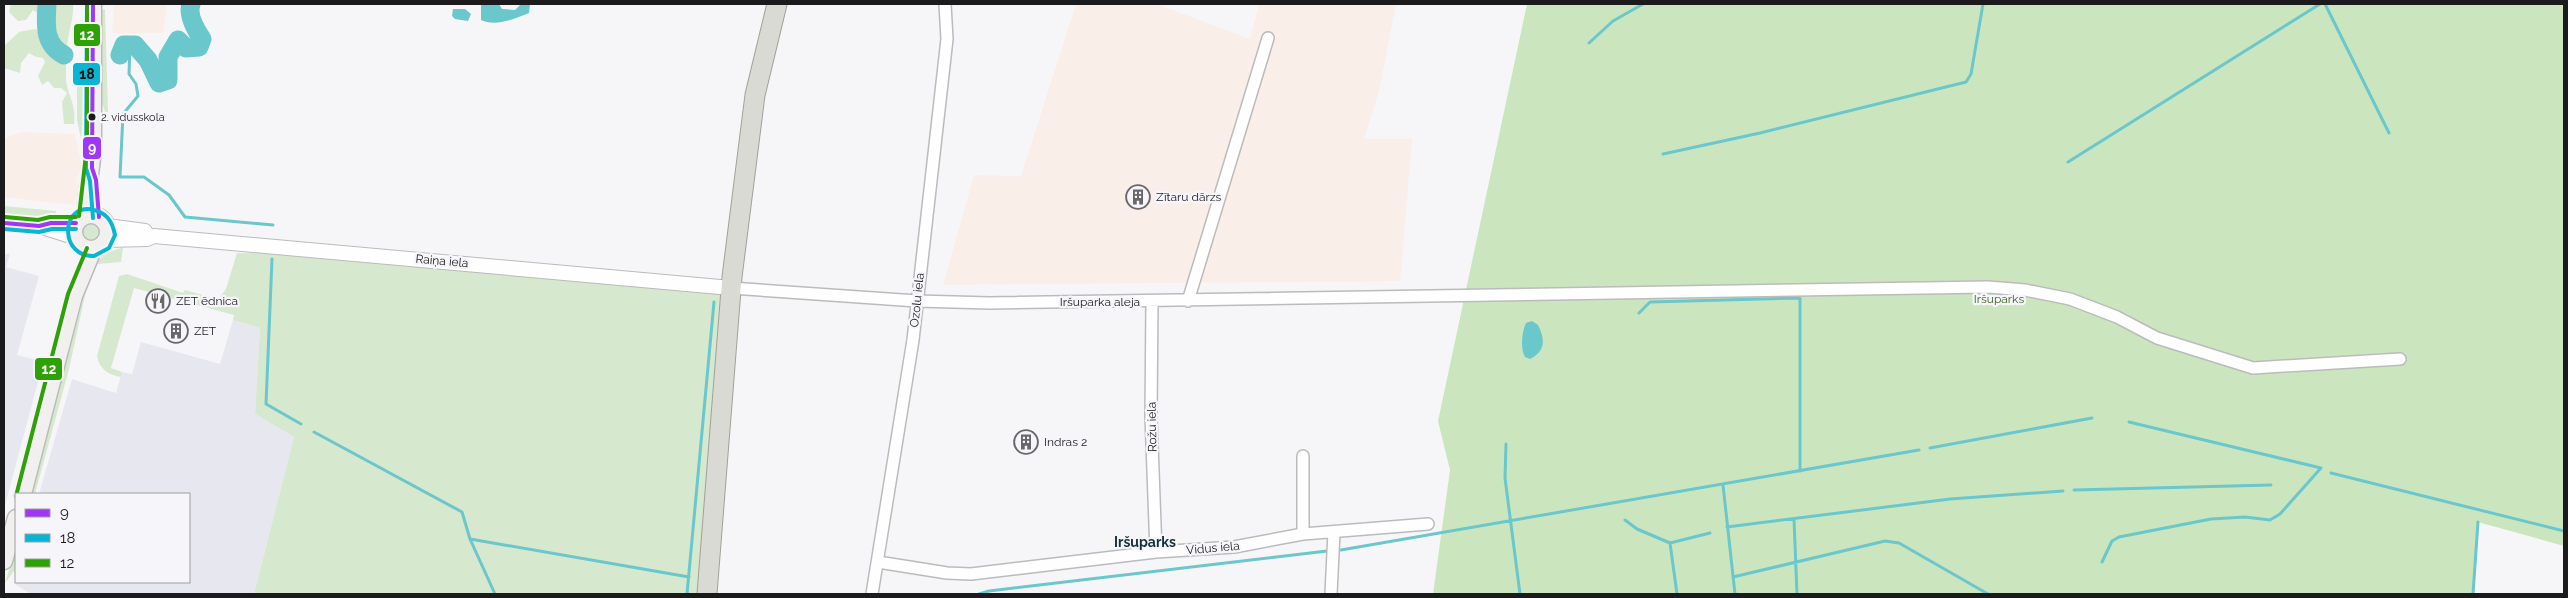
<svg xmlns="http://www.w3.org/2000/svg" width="2568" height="598" font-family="Raleway,sans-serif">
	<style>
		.commercial { fill: #faeee8 }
		.built { fill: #e7e7ef }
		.green { fill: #d6e8ce }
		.forest { fill: #cbe6bf }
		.water { fill: #6ac7cc }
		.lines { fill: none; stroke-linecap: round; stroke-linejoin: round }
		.stream { stroke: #6ac7cc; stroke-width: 3 }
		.river { stroke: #6ac7cc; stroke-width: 19 }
		.minor-casing { stroke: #bbbbbc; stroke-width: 14 }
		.tertiary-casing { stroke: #bbbbbc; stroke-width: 16 }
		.secondary-casing { stroke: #bbbbbc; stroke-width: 19 }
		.trunk-casing { stroke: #a1a19a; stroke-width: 21 }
		.minor { stroke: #fefefe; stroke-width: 11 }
		.tertiary { stroke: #fefefe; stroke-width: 14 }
		.secondary { stroke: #f1f0ee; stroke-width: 16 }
		.trunk { stroke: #dadad4; stroke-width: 19 }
		.bus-1-casing { stroke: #f5f5fa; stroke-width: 8 }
		.bus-2-casing { stroke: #f5f5fa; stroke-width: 8 }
		.bus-3-casing { stroke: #f5f5fa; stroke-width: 8 }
		.bus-1 { stroke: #a236f6; stroke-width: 4 }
		.bus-2 { stroke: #08b5d2; stroke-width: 4 }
		.bus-3 { stroke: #2da105; stroke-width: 4 }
		.bus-dot { fill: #1b1b1d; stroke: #f5f5fa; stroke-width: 2 }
		.labels { text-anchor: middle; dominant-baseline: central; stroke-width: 4.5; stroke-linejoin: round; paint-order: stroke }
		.bus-label { font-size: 11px; fill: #1b1b1d; stroke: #f5f5fa; text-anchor: start }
		.poi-label { font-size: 12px; fill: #1b1b1d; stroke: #f5f5fa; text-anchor: start }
		.street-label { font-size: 12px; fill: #1b1b1d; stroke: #f5f5fa }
		.park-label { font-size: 12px; fill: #3a651e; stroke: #f5f5fa }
		.neighbourhood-label { font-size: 14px; font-weight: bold; fill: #13313c; stroke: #f5f5fa }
		.line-badge { stroke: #f5f5fa; stroke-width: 2 }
		.badge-label { font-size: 14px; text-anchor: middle; font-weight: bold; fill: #fff }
		.pale-badge-label { font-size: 14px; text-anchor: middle; font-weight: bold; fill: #111 }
	</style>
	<rect width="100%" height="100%" fill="#f6f6f9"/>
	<!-- commercial -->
	<path class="commercial" d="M114,4h53l-4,29h-51z
		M1076,4h81l93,35 9,-35h137l-17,87 -15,48h48l-12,142 -457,4 31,-110 47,1z
		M21,132l54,2 7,34 -6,14 4,2 -6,21 -70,-8v-59z"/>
	<!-- built -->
	<path class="built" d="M4,254h6l-4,13 33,9 -22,79 20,5 1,22 -34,127z
		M233,320l27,8 -5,86 39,23 -40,157h-223l-15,-9v-3h173v-88h-150l33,-115 44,14 6,-21 10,2 9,-32 79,22z"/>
	<!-- green -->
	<path class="green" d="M11,4h62c1,12 -3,22 -5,35 -2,11 -2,24 -2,35 -1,19 11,28 8,50h-10l-2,-22 5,-9 -6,-5h-7l-6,-7 -6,4 -4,-9 7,-14 -2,-4 -7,-1 -7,-4 -8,10 -1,10 -16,-5v-22l15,-14 16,-3 9,6 5,-8 1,-17 -9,6 -8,-6 -7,10 -8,1 -9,-9z
		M105,9l3,103h-3l-7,-23 3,-79z
		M77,68l3,1 5,20 -4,50 -4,-19z
		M4,206l52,5 -1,10 -51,-5z
		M80 232a11 11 0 1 1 22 0a11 11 0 1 1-22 0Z
		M265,245l466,43 -24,306h-453l40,-157 -39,-23 5,-86 -27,-8 1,-5 -100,-27 -23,80 11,4 -1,5c-12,-2 -22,-8 -24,-21l22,-80 8,-2 56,19 2,-3 25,7h10l6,-8 11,-36h28z
		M123,248l-2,14 -24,2c3,-9 17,-15 26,-16z
		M89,277l-20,92 -34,125h-4z
		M16,548l-1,22 -10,13z"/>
	<!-- forest -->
	<path class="forest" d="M1527,4h1037v542l-86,-24 -5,72h-1040l17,-124 -12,-49z"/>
	<!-- water -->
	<path class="water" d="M481,4h18l3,5 13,1 6,-6h9l-1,9c-15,6 -34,14 -48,7z
		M453,9h12l6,5 -3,7 -13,-2 -3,-3z
		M1532,321l6,4c7,14 8,26 -8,34l-5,-2c-5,-8 -3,-26 1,-34z"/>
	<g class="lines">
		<!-- stream -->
		<path class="stream" d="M2325,4l64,129
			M1589,43l24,-22 30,-17
			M130,45l-1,29 7,10 2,12 -15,18 -3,63h24l25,18 16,22 88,8
			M1663,154l97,-21 206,-51 5,-8 12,-70
			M2068,162l252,-158
			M272,259l-6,145 35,20
			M1639,313l11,-11 150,-4v173
			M314,432l148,80 8,27 25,55
			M1506,444l-1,34 15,116
			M1930,448l162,-30
			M2331,473l233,58
			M1723,485l12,109
			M2074,490l197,-5
			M1794,519l3,75
			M1625,520l12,9 33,14 40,-10
			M1727,527l223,-28 113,-8
			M470,539l219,38
			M1670,543l7,51
			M1341,550l578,-100
			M2102,562l10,-21 7,-4 92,-18 34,-2 25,3 10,-6 41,-46 -192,-46
			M1733,577l152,-36 14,2 89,51
			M687,594l27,-292
			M979,594l10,-3 338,-40
			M2473,594l5,-72"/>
		<!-- river -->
		<path class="river" d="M47,4c-1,20 -4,40 17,51
			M120,55l4,-10h11l13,15 11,23 9,-3v-23l10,-17 8,8 13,-1 3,-8c-6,-9 -15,-24 -11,-35"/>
		<!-- minor casing -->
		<g class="minor-casing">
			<path id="minor" d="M731,288l186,13 73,2 998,-16 37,3 45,9 47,18 40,21 96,30 147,-9
				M1152,301l-1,115 5,136
				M1188,301l80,-263
				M1303,534v-78
				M878,562l69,11 24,1 185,-22 78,-5 69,-13 125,-10
				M872,594l41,-254 34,-301 -2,-35
				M1331,594l3,-62"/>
		</g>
		<!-- tertiary casing -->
		<g class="tertiary-casing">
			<path id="tertiary" d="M4,223l35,3 12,-3h25
				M39,226l35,11
				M107,226l38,5
				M106,240l41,-1 7,-3 577,52"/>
		</g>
		<!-- secondary casing -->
		<g class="secondary-casing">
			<path id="secondary" d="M74 232a17 17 0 1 1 34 0a17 17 0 1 1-34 0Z
				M85,216c1,-24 7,-46 8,-70v-142
				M23,494l51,-198 19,-46
				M4,561l12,-43"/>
		</g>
		<!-- trunk casing -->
		<g class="trunk-casing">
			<path id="trunk" d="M707,594l25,-317 23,-182 22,-91"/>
		</g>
		<!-- minor -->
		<use href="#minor" class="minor"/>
		<!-- tertiary -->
		<use href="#tertiary" class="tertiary"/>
		<!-- secondary -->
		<use href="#secondary" class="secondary"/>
		<!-- trunk -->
		<use href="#trunk" class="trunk"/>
		<!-- bus-1 casing -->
		<g class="bus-1-casing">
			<path id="bus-1" d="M93,4l-1,164 4,12 3,37
				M4,223l35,3 12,-3h25"/>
		</g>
		<!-- bus-2 casing -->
		<g class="bus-2-casing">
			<path id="bus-2" d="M87,4l-1,164 4,13 3,37
				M88,209c-27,-1 -28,48 6,47l15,-8 6,-13c-3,-15 -9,-23 -25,-26
				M4,229l35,3 13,-3h24"/>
		</g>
		<!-- bus-3 casing -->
		<g class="bus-3-casing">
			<path id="bus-3" d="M79,216l8,-70v-142
				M5,217l33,3 12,-3h26
				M17,492l51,-198 19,-46"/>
		</g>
		<!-- bus-1 -->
		<use href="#bus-1" class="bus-1"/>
		<!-- bus-2 -->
		<use href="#bus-2" class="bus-2"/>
		<!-- bus-3 -->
		<use href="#bus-3" class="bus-3"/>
	</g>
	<!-- icons -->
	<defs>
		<g id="building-ring" transform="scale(1.25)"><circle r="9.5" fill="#f5f5fa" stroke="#68686a" stroke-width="1.5"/><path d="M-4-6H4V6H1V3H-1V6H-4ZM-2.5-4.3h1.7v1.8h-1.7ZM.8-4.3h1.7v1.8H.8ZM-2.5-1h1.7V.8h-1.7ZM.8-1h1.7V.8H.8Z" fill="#68686a"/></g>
		<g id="restaurant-ring" transform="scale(1.25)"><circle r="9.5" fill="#f5f5fa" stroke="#68686a" stroke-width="1.5"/><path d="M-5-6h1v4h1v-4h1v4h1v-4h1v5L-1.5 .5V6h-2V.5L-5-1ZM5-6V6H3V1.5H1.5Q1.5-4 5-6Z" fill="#68686a"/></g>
	</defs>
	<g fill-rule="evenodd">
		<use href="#building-ring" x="1138" y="197"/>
		<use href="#restaurant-ring" x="158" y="301"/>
		<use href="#building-ring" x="176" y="331"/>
		<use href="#building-ring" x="1026" y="442"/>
	</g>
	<!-- markers -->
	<circle class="bus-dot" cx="92" cy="117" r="4.5"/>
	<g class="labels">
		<!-- bus labels -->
		<g class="bus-label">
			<text x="101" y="117">2. vidusskola</text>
		</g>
		<!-- poi labels -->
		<g class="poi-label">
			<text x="1156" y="197">Zītaru dārzs</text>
			<text x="176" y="301">ZET ēdnica</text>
			<text x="194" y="331">ZET</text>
			<text x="1044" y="442">Indras 2</text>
		</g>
		<!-- street labels -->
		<g class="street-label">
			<text transform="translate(442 261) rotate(5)">Raiņa iela</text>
			<text transform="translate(917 300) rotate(-84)">Ozolu iela</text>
			<text x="1100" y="302">Iršuparka aleja</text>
			<text transform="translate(1152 427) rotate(-91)">Rožu iela</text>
			<text transform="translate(1213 548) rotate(-5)">Vidus iela</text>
		</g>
		<!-- park labels -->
		<g class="park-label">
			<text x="1999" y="299">Iršuparks</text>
		</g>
		<!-- neighbourhood labels -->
		<g class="neighbourhood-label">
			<text x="1145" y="542">Iršuparks</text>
		</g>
	</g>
	<g class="line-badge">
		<rect x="73" y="23" width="28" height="24" rx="5" fill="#2da105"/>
		<rect x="72" y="62" width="29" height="24" rx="5" fill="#08b5d2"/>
		<rect x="82" y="136" width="20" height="24" rx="5" fill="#a236f6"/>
		<rect x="34" y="357" width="29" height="24" rx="5" fill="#2da105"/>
	</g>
	<g class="badge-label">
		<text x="87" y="40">12</text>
		<text x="92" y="153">9</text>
		<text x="49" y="374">12</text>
	</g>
	<g class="pale-badge-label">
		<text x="87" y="79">18</text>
	</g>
	<!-- border -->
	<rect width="2568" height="598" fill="none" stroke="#1b1b1d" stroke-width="10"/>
	<!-- legend -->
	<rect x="15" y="493" width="175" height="90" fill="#f5f5fa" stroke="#9e9ea2"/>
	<rect x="25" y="509" width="25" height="8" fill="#a236f6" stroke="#9e9ea2"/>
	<text x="60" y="518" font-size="15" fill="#1b1b1d">9</text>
	<rect x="25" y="534" width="25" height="8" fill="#08b5d2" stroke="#9e9ea2"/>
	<text x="60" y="543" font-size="15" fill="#1b1b1d">18</text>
	<rect x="25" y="559" width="25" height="8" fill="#2da105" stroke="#9e9ea2"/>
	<text x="60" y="568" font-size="15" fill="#1b1b1d">12</text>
</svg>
